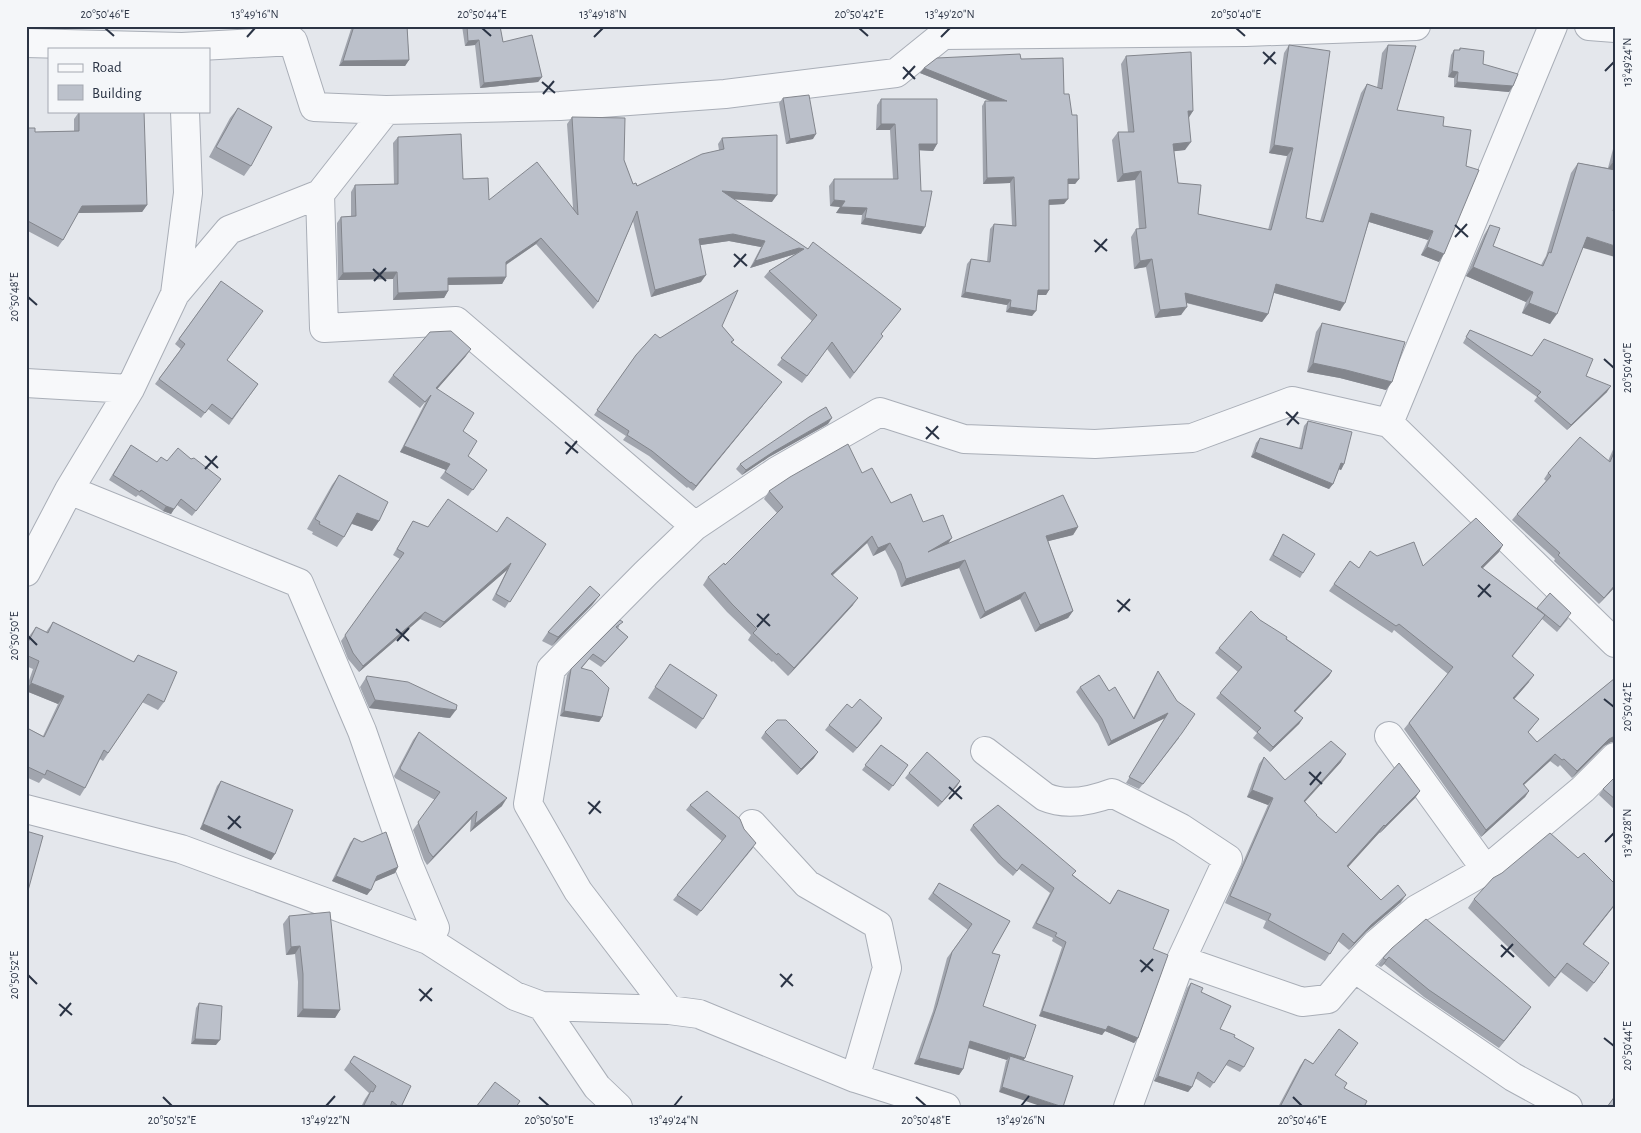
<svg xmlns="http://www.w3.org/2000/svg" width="1641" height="1133" font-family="'Alegreya Sans',sans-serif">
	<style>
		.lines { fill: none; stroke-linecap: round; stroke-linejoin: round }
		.minor-casing { stroke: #a9aeb7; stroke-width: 30 }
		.minor { stroke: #f7f8fa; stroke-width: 28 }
		.wall { fill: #a1a5ae }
		.shaded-wall { fill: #83868d }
		.building { fill: #bbc0ca; stroke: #83868d }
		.ticks { fill: none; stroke: #2b3445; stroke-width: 2 }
		.neatline { fill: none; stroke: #2b3445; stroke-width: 2 }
		.ticks-label { font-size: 12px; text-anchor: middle; fill: #2b3445 }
	</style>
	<rect width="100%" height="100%" fill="#e4e7ec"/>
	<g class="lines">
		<!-- minor casing -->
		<g class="minor-casing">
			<path id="minor" d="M1589,26l26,2
				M26,43l156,4 111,-6 21,66 72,3 174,-4 165,-12 171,-21 47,-38 303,-3 170,-6
				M320,194l4,134 132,-7 239,205 82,-55 103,-59 84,27 131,5 97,-6 100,-37 97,22 226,220
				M175,294l13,-101 -3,-82
				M26,383l104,6
				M1389,423l164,-397
				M69,490l230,93 63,148 47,135 26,62 -7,12
				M26,572l43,-82 61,-101 45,-95 54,-64 91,-36 66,-84
				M1389,736l97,134
				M985,751l60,46c21,9 46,4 67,-4l69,35 47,31 -47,101
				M26,809l155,40 247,91 87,56 27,10 127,4 30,4 156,64 91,29
				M752,824l55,60 71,41 9,43 -32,110
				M1354,968l22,-24 41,-35 69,-39 97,-81 32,-32
				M542,1006l55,81 21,20
				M669,1010l-91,-119 -50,-87 23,-135 95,-96 49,-47
				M1128,1107l53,-147 121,42 26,-3 26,-31 159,109 55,30"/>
		</g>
		<!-- minor -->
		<use href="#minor" class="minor"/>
	</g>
	<!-- wall -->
	<path class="wall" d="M352,26h55l2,34 -4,6h-66z
		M462,26h38l3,16 39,35 -4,5 -58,6 -5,-43 -10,1z
		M1289,45l17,173 14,3 41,-128 6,-9 10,4 5,-35 6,-8 9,65 46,16 -4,136 -18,-7 7,-15 -59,-18 -29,89 -66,-18 -6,21 -6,8 -76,-19 -5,12 -26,3 -9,-51 -12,2 -3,-32 5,-8h3l-4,-49 -18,2 -5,-42 6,-8h10l-7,-68 5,-8 67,55 -5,7 -3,32 -11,1 4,32 20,31 70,16 19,-74 -18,-3 15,-100z
		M1460,48l53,38 -4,6 -55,-5v-9l-6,-1 3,-22 3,-5h5z
		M1021,59l43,35 15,85 -4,5h-7l-4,20 -15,1v85l-3,5h-9l-5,21 -26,-4 1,-7 -46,-8 6,-33 4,-5 16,3 3,-33 4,-5 18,1 -2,-42 -27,1 -1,-78 3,-5h5l-70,-28 4,-5z
		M783,98l30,41 -27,5 -7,-41z
		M881,99l56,45 -4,7 -14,-1 2,84 -60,-10 1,-9 -26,-2 4,-6 -10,-1 -1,-20 5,-7h59l-3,-49h-14l1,-25z
		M238,108l13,58 -7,10 -35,-19 21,-39z
		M79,112l68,93 -5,7 -64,1 -15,27 -5,7 -32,-17v-102l9,4 39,-1v-12z
		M572,117l52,43 9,24 4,2 82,-36 -1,-6 4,-6 50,64 -39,-3 75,50 93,60 -20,25 -3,9 -28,36 -23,-30 -25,34 -25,-18 35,-44 -48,-44 5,-6 26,-17 -45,14 11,-21 -32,-6 -29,4 1,37 -50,15 -18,-76 -35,81 -5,7 -57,-65 -30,21v12l-4,7 -54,1v6l-4,7 -51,2v-21l-55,1 -1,-57 4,-6 10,-1v-24l4,-7 39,-1 -1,-41 5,-6 65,42 26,21 84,8 -6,-84z
		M1615,147v57l-32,44 -33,76 -28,-11 4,-11 -60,-26 18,-41 6,-10 3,21 48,19 5,-9 25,-83 7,-10 30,5 5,-19z
		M221,281l6,79 31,24 -29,41 -21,-16 -7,9 -46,-34 26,-35 -6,-5z
		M1322,323l70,59 -6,8 -46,-12 -33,-6 9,-40z
		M722,326l12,14 -2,2 46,45 -85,104 -5,-4 -1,1 -38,-32 -26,-16 3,-4 -32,-21 42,-60 24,-17z
		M1470,330l62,26 54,20 21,16 -40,38 -33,-29 3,-4 -74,-54z
		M466,356l-29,33 26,42 5,25 19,14 -19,26 -28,-18 6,-8 -46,-18 26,-51 -6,7 -32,-26 5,-7z
		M1308,421l36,43 -3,6 -2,-1 -6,15 -4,5 -78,-32 5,-14 4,-5 39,11 5,-23z
		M828,424l-59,33 -27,18 -6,-6 4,-5z
		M1615,445v142l-16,17 -45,-43 1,-2 -43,-39 5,-6 29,-33 -2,-2 4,-6 60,-12z
		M127,451l30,11 10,-1 54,18 -29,37 -15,-11 -6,9 -8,-3 -25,-16 -2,2 -27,-17z
		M862,473l29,30 32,19 26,21 129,-16 -5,8 -25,6 25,70 -5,7 -33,14 -15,-33 -40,20 -21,-51 -58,19 -5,-16 -11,-21 -12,6 -6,-13 -34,32 20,30 -65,71 -15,-15 -1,1 -24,-22 3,-5 -24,-23 -24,-27 5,-8 17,-12 52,-52 -13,-14 5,-8z
		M339,475l40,46 -7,10 -20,-7 -8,13 -7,10 -25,-13 1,-2 -6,-3 25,-44z
		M413,521l15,6 69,5 49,12 -41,64 -13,-8 15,-30 -67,58 -20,-9 -61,53 -11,-13 -7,-18 59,-82 -7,-4z
		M1283,534l20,39 -3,5 -31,-18 11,-20z
		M1499,552l-17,16 55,41 13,-16 18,26 -11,13 -15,-13 -29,37 16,26 -15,17 25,20 -11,14 9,9 78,-64v64h-4l-7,4 -32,32 -12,-13 -2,2 -8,-6 -26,24 5,6 -4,6 -44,40 -77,-108 44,-55 -54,-44 -2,3 -63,-42 21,-30 9,7 18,-12 46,10z
		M593,604l-41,42 -10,-5 6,-9z
		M620,620l-1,7 -1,1 10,9 -4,5 -23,25 -12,-8 -7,9 20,49 -3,5 -39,-6 7,-41 4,-6z
		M1260,620l72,51 -3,5 -34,36 8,6 -4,6 -29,28 -17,-14 4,-5 -41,-35 22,-26 -23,-19 4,-5z
		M53,622l80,40 5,-7 26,47 -6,8 -16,-8 -39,59 -3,-2 -15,29 -5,8 -37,-18 -4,5 -13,-6v-45l3,-3 14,7 15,-32 -32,-13v-2l7,-20 -7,-3v-23l4,-8 6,-8 10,5z
		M670,664l33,55 -7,10 -48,-31z
		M1158,671l21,67 -40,51 -13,-6 39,-65 -57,28 -10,-22 -22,-32 4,-5 29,4 24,27 22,-42z
		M367,676l83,42 -81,-10 -9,-21z
		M852,708l30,10 -29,35 -28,-23 4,-5z
		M419,732l83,74 -32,26 1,-13 -44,46 -3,-5 -11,-30 22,-30 -40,-22 -1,-2 19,-36z
		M765,732l49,26 -17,17 -36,-37z
		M881,745l27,20 -19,26 -27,-21z
		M1264,757l21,23 56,-18 -36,40 12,14 19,17 84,-42 -5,7 -35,35h-1l-32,34 34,33 20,2 -35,30 -17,18 -11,-9 -13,20 -62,-33 3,-7 -41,-18 43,-98 -21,-8 12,-33z
		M909,773l51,8 -3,5 -19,21 -33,-29z
		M1615,777v33l-16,-15 4,-6z
		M221,781l54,73 -4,6 -71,-31 17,-43z
		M690,805l54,24 9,19 -56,68 -24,-16 49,-59 -36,-31z
		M973,825l100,50 36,29 9,-14 35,59 -15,89 -4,5 -29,-12 -3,4 -63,-19 23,-69 -10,-6 1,-3 -21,-10 18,-35 -31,-24 -6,7 -15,-13 -28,-33z
		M354,838l44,29 -3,6 -20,8 -8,14 -35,-14 18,-38z
		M1578,858l37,26v21l-31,39 19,28 -16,20 -26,-20 -12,15 -81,-79 6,-9z
		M939,883l71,38 -18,32 -9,53 42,52 -26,34 7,-31 1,-1 -39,-12 -5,21 -4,6 -45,-11 19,-53 14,-53 21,-28 -40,-31z
		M289,916l51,94 -5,8 -38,-1 1,-35 -3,-28 -9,1 -3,-31z
		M1392,948l139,59 -32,41 -75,-51 -40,-33 -3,3 -3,-2 5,-7z
		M1191,983l10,9 19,37 14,8 10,30 -4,5 -14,-7 -16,23 -15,-10 -3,9 -4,5 -34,-11 33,-93z
		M199,1003l17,42 -25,-1 5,-36z
		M354,1056l47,51h-40l4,-8 4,-6 -25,-23z
		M1305,1059l30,16 9,13 20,19h-86l22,-41z"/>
	<!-- shaded-wall -->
	<path class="shaded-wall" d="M479,40l-4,5 -10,1 3,-5z
		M409,60l-4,6h-66l4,-5z
		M924,68l83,33 -4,5 -83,-33z
		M1452,71l6,1 -4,6 -6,-1z
		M542,77l-4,5 -58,6 4,-5z
		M1457,82l56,4 -4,6 -55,-5z
		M1188,111h5l-5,8z
		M881,124h14l-5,6h-14z
		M816,134l-3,5 -27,5 4,-5z
		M1191,142l-6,8 -17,2 5,-8z
		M919,144h18l-4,7 -19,-1z
		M1274,145l19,3 -6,8 -18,-3z
		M1613,162l2,1v9l-8,-2z
		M1141,171l-6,9 -18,2 6,-8z
		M1014,177l-4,6 -27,1 4,-6z
		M1068,179h11l-4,5h-11z
		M722,191l55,4 -5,7 -55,-4z
		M1068,199l-4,5 -18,1 3,-5z
		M834,200l11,1 22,7 -5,7 -26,-2 4,-6 -10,-1z
		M147,205l-5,7 -65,1 5,-7z
		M1371,213l62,18 -5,9 -62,-19z
		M865,218l60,9 -4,7 -60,-10z
		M733,234l32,7 -4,6 -32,-6 -35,5 5,-7z
		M1587,237l28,9v11l-35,-10z
		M541,238l-5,6 -35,24 5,-6z
		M1427,247l17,7 -5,8 -18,-7z
		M799,248l5,1 -9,5 -45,14 5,-7z
		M1152,259l-6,8 -12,2 6,-8z
		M1473,267l60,25 -7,10 -60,-26z
		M397,272l-4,7 -55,1 5,-7z
		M706,275l-5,7 -50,15 4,-7z
		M506,277l-4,7 -58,1 4,-7z
		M1276,284l69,19 -5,8 -69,-19z
		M1038,290h11l-3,5h-12z
		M448,291l-4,7 -51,2 5,-7z
		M965,292l46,8 -4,5 -46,-8z
		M1185,293l83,21 -6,8 -82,-21z
		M1529,303l28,11 -7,10 -28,-11z
		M1010,307l26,4 -4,5 -26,-4z
		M1187,307l-6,8 -26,3 5,-8z
		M471,349l-5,7 -34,39 4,-7z
		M1313,363l33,7 46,12 -6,8 -46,-12 -33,-6z
		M782,382l-4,5 -85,104 3,-5z
		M1611,386l-4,6 -40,38 4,-5z
		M832,418l-4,6 -59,33 -27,18 4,-5 27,-18z
		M404,446l46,18 -4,6 -46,-18z
		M1255,452l78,32 -4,5 -78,-32z
		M1341,463l3,1 -3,6 -3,-1z
		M166,506l8,3 -3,5 -8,-3z
		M357,513l22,8 -7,10 -22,-8z
		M1078,527l-5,8 -32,8 5,-7z
		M872,536l-5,7 -41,38 5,-7z
		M952,538l-5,7 -19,7z
		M890,543l-5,7 -12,6 5,-8z
		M1503,545l-4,7 -22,22 4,-7z
		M965,560l-6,8 -58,19 5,-8z
		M511,563l-4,7 -67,58 4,-6z
		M1615,585v2l-16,17 5,-6z
		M1025,592l-5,7 -40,20 5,-7z
		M600,595l-7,9 -41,42 6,-9z
		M858,598l-5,7 -65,71 6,-8z
		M1073,611l-5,7 -33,14 5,-7z
		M425,612l-5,7 -61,53 4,-6z
		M1332,671l-3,5 -38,40 3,-5z
		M1534,675l-5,7 -20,23 4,-7z
		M31,683l33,13 -6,8 -32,-13v-1z
		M375,700l81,10 -6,8 -81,-10z
		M564,711l38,6 -3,5 -39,-6z
		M1168,713l-3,5 -57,28 3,-5z
		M882,718l-3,5 -26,30 4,-5z
		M1303,718l-4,6 -29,28 3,-5z
		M1615,736v6h-4l-7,4 -32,32 5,-7 32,-32z
		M818,752l-4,6 -17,17 4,-6z
		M1346,754l-5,8 -42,46 5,-7z
		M1555,754l-5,7 -32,29 5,-6z
		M960,781l-3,5 -19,21 4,-5z
		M1252,790l21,8 -5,7 -21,-8z
		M1420,791l-5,7 -35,35 5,-7z
		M1529,791l-4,6 -44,40 5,-7z
		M507,798l-5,8 -32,26 5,-8z
		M477,811l-6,8 -44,46 6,-8z
		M203,824l72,30 -4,6 -71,-31z
		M1384,825l-5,8 -37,41 5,-8z
		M398,867l-3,6 -21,9 3,-6z
		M336,876l35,14 -4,5 -35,-14z
		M1406,895l-5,7 -35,30 -17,18 5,-7 17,-18z
		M1615,904v1l-38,47 6,-8z
		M300,946l-5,8 -9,1 5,-8z
		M1389,957l-5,7 -3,3 5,-7z
		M1531,1007l-5,7 -27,34 5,-7z
		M303,1009l37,1 -5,8 -38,-1z
		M1042,1011l66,15 30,12 -4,5 -29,-12 -3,4 -63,-19z
		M195,1039l25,1 -4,5 -25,-1z
		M970,1041l55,17 -4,6 -11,-8 -3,4 -41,-13z
		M919,1058l44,11 -4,6 -45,-11z
		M1158,1076l34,11 -4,5 -34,-11z
		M1002,1087l61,20h-20l-44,-15z"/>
	<!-- building -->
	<path class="building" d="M354,26h53l2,34 -66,1z
		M467,26h33l3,16 29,-7 10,42 -58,6 -5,-43 -11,1z
		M1289,45l41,6 -24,167 17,4 44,-138 15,5 6,-44 28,1 -19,64 47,7 -1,9 28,4 -5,36 13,4 -35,84 -17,-7 6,-16 -62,-18 -26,90 -69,-19 -8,30 -83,-21 2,14 -27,3 -8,-51 -12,2 -4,-32 10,-1 -5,-57 -18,3 -5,-42h16l-8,-76 65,-4 2,59h-5l3,31 -18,2 5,39 23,2 -3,29 73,16 22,-82 -19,-3z
		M1460,48l24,3 -1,13 35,10 -5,12 -56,-4 1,-10 -6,-1 2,-21h6z
		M1020,54l1,5 42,-1 1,36h5l3,21h5l2,64h-11v20l-19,1v90h-11l-2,21 -26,-4 1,-7 -46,-8 6,-33 19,3 4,-38 22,2 -2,-49 -27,1 -2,-77h22l-83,-33 13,-10z
		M809,95l7,39 -26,5 -7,-41z
		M881,99h56v45h-18l2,47h11l-7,36 -60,-9 2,-10 -26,-1 4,-6 -11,-1v-21h64l-3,-55h-14z
		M238,108l34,19 -21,39 -35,-19z
		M115,111h29l3,94 -65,1 -19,34 -37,-20v-92h9v4l44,-1v-19z
		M572,117l53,1 -1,42 9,24 3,-1 1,3 65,-32 22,-5 -2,-11 55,-3v60l-55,-4 86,58 5,-7 88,67 -20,25 2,2 -29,37 -22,-31 -25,34 -26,-18 36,-43 -48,-44 35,-22 -5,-1 -44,13 10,-20 -32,-7 -34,5 7,36 -51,15 -18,-79 -39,91 -57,-64 -35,24v15l-58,1v13l-50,2 -1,-21 -54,1 -2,-56 15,-1 -1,-31 43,-1v-47l63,-3 2,45 25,-1 1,22 48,-38 41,53z
		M1615,155v8l-2,-1z
		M1578,163l37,7v34l-2,7 2,1v34l-28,-9 -30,77 -28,-11 4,-11 -60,-25 17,-42 10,3 -7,18 50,20 6,-14 2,1z
		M221,281l42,30 -36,49 31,24 -26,35 -20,-15 -7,9 -46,-34 26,-35 -6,-5z
		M738,290l-16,36 12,14 -3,2 51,40 -86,104 -5,-4v1l-39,-32 -25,-16 2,-4 -32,-21 39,-55 19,-21 5,4z
		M1322,323l83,19 -13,40 -46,-12 -33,-7z
		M1470,330l62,26 12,-17 49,20 -7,17 25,10 -40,39 -34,-29 4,-4 -75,-55z
		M451,331l20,18 -35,39 38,25 -11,18 14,10 -9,15 19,14 -14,20 -28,-18 5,-8 -46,-18 27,-51 -6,7 -32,-27 37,-43z
		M826,407l6,11 -59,34 -27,18 -6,-6 69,-47z
		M1308,421l44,11 -8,32 -3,-1 -8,21 -78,-32 5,-14 42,11z
		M1580,437l30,25 5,-12v135l-11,13 -46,-43 2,-2 -43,-39 34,-38 -3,-3z
		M848,444l14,29 10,-5 19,35 20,-9 12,28 20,-7 9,23 -24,14 135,-57 15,32 -32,9 27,75 -33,14 -15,-33 -40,20 -20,-52 -59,19 -5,-16 -11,-20 -12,5 -6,-12 -41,38 27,24 -64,70 -16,-15 -1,2 -24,-22 4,-4 -25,-25 -24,-27 16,-14 1,2 58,-58 -14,-16 21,-14z
		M131,445l26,17 4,-5 6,4 11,-13 13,11 3,-1 27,21 -25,32 -15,-12 -7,10 -8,-3 -25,-16 -1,2 -27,-17z
		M339,475l49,27 -9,19 -22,-8 -13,24 -25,-13 1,-2 -5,-3z
		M448,499l49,33 10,-15 39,27 -36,58 -14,-8 15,-31 -67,59 -19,-10 -62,54 -10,-13 -8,-18 59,-82 -7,-4 16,-28 15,6z
		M1476,518l27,27 -22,22 64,48 -33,41 22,19 -21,23 26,21 -11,13 9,10 78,-64v58l-6,3 -32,32 -13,-12 -2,1 -7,-6 -32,30 6,7 -43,39 -77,-107 44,-56 -54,-43 -3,2 -62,-42 16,-23 9,7 11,-17 7,5 37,-14 9,24z
		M1283,534l32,20 -12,19 -30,-18z
		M590,586l10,9 -42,42 -10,-5z
		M1550,593l21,20 -11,14 -23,-19z
		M1251,611l9,9 27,17 -1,2 46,32 -38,40 9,7 -30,29 -16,-15 4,-4 -41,-35 22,-26 -23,-19z
		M620,620l3,2 -7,5 12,10 -23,25 -12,-8 -12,14 11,3 17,17 -7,29 -38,-6 7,-42z
		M53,622l81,40 4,-7 39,17 -13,30 -16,-8 -40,59 -4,-3 -19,38 -38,-18 -2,5 -19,-9v-33l3,-4 15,8 20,-41 -33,-13 8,-22 -13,-6v-9l10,-19 12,6z
		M670,664l47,31 -14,24 -48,-32z
		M1158,671l19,30 18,13 -13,19 -39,51 -14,-7 39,-64 -57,28 -9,-22 -22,-32 19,-12 10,16 6,-4 19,32z
		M367,676l41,6 49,23 -1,5 -81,-10 -9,-22z
		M860,699l22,19 -25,30 -28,-23 18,-21 5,4z
		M777,720h9l32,32 -17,17 -36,-37z
		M419,732l88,66 -32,26 2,-13 -44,46 -4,-5 -11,-30 22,-30 -39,-22 -1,-2z
		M1331,741l15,13 -42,47 13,14h-1l20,18 63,-70 21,28 -35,35 -1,-1 -37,41 34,34 17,-15 8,10 -35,30 -17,18 -11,-10 -13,21 -62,-34 3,-6 -41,-18 43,-98 -21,-8 12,-33 21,23z
		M881,745l27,20 -15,21 -28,-21z
		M927,752l33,29 -18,21 -33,-29z
		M1615,777v22l-12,-10z
		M221,781l72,29 -18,44 -72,-30z
		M707,791l33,28 4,10 12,14 -55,68 -24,-16 49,-59 -36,-31z
		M998,805l78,66 -4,4 38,29 8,-14 51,20 -16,39 15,6 -30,83 -30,-12 -2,4 -64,-19 24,-69 -11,-6 2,-3 -21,-10 18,-35 -32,-24 -5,7 -15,-13 -29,-33z
		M26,831l17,5 -17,62z
		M386,832l12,35 -21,9 -6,14 -35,-14 18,-38 8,4z
		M1550,833l28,25 6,-5 31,31v20l-32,40 26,19 -15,20 -27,-20 -12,15 -81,-79 19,-21 9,-5z
		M939,883l71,38 -18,32 8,2 -17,51 53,19 -11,33 -55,-17 -7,28 -44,-11 18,-53 15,-53 20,-28 -39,-31z
		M330,912l10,98 -37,-1v-35l-3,-28 -9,1 -2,-31z
		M1426,919l105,88 -27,34 -75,-51 -40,-33 -3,3 -3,-2 9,-10z
		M1191,983l12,5 -2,4 30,14 -11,23 15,6 -1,2 20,11 -10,19 -15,-7 -15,23 -16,-11 -6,15 -34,-11z
		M199,1003l23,3 -2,34 -25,-1z
		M1339,1029l19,14 -23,32 12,8 -3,5 23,13 -3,6h-84l25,-48 8,5z
		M354,1056l57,30 -10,21h-2l-7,-6 -2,6h-27l8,-16 2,1 3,-6 -26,-24z
		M1010,1056l63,20 -10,31 -61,-20z
		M495,1082l25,19 -4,6h-40z
		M1615,1096v11h-8z"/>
	<!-- ticks -->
	<path class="ticks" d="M105,28l9,8M482,28l9,8M859,28l9,8M1236,28l9,8M247,37l8,-9M594,37l9,-9M941,37l9,-9M1263,52l13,12M1264,64l11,-12M903,67l12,12M1605,71l9,-9M903,79l12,-13M542,82l13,11M543,94l11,-13M1455,225l13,12M1455,237l12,-13M1094,240l13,11M1095,252l12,-13M734,254l13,12M734,267l12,-13M373,269l13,12M374,281l12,-13M28,297l9,8M1604,359l10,9M1286,412l13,12M1287,425l11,-13M926,427l13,12M926,439l12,-13M565,442l13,11M566,454l11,-13M205,456l13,12M205,469l12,-13M1478,585l13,12M1478,597l12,-13M1117,600l13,11M1118,612l12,-13M757,614l13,12M757,627l12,-13M396,629l13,12M28,636l9,9M397,641l12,-13M1604,699l10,8M1309,772l13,12M1310,785l11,-13M949,787l13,12M949,799l12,-13M588,802l13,11M589,814l11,-13M228,816l13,12M228,829l12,-13M1605,842l9,-9M1501,945l13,12M1501,957l12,-13M1140,960l13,11M1141,972l12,-13M780,974l13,12M28,975l9,9M781,987l11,-13M419,989l13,12M420,1001l12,-13M59,1004l13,11M60,1016l11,-13M1604,1038l10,8M163,1097l9,9M539,1097l10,9M916,1097l10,9M1293,1097l9,9M326,1106l9,-10M674,1106l8,-10M1021,1106l8,-10"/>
	<!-- border -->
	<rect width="1641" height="1133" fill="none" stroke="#f4f6f9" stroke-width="55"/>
	<!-- legend -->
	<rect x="48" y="48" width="162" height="65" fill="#f4f6f9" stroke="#a4a8b1"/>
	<rect x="58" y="64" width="25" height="8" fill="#f7f8fa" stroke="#a4a8b1"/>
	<text x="92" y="72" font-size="15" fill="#2b3445">Road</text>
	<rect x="58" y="85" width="25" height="15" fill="#bbc0ca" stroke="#a4a8b1"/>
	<text x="92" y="98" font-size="15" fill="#2b3445">Building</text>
	<rect x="28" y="28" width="1586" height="1078" class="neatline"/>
	<g class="ticks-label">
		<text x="105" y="18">20°50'46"E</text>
		<text x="255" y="18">13°49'16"N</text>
		<text x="482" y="18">20°50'44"E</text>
		<text x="603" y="18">13°49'18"N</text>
		<text x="859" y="18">20°50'42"E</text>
		<text x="950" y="18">13°49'20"N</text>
		<text x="1236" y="18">20°50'40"E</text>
		<text transform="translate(1627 62) rotate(-90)" y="4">13°49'24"N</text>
		<text transform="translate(14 297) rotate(-90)" y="4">20°50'48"E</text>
		<text transform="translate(1627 368) rotate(-90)" y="4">20°50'40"E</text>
		<text transform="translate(14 636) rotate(-90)" y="4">20°50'50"E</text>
		<text transform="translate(1627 707) rotate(-90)" y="4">20°50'42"E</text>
		<text transform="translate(1627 833) rotate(-90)" y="4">13°49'28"N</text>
		<text transform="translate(14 975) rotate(-90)" y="4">20°50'52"E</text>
		<text transform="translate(1627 1046) rotate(-90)" y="4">20°50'44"E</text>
		<text x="172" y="1124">20°50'52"E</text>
		<text x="326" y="1124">13°49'22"N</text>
		<text x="549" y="1124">20°50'50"E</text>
		<text x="674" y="1124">13°49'24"N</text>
		<text x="926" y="1124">20°50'48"E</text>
		<text x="1021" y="1124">13°49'26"N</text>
		<text x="1302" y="1124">20°50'46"E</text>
	</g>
</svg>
